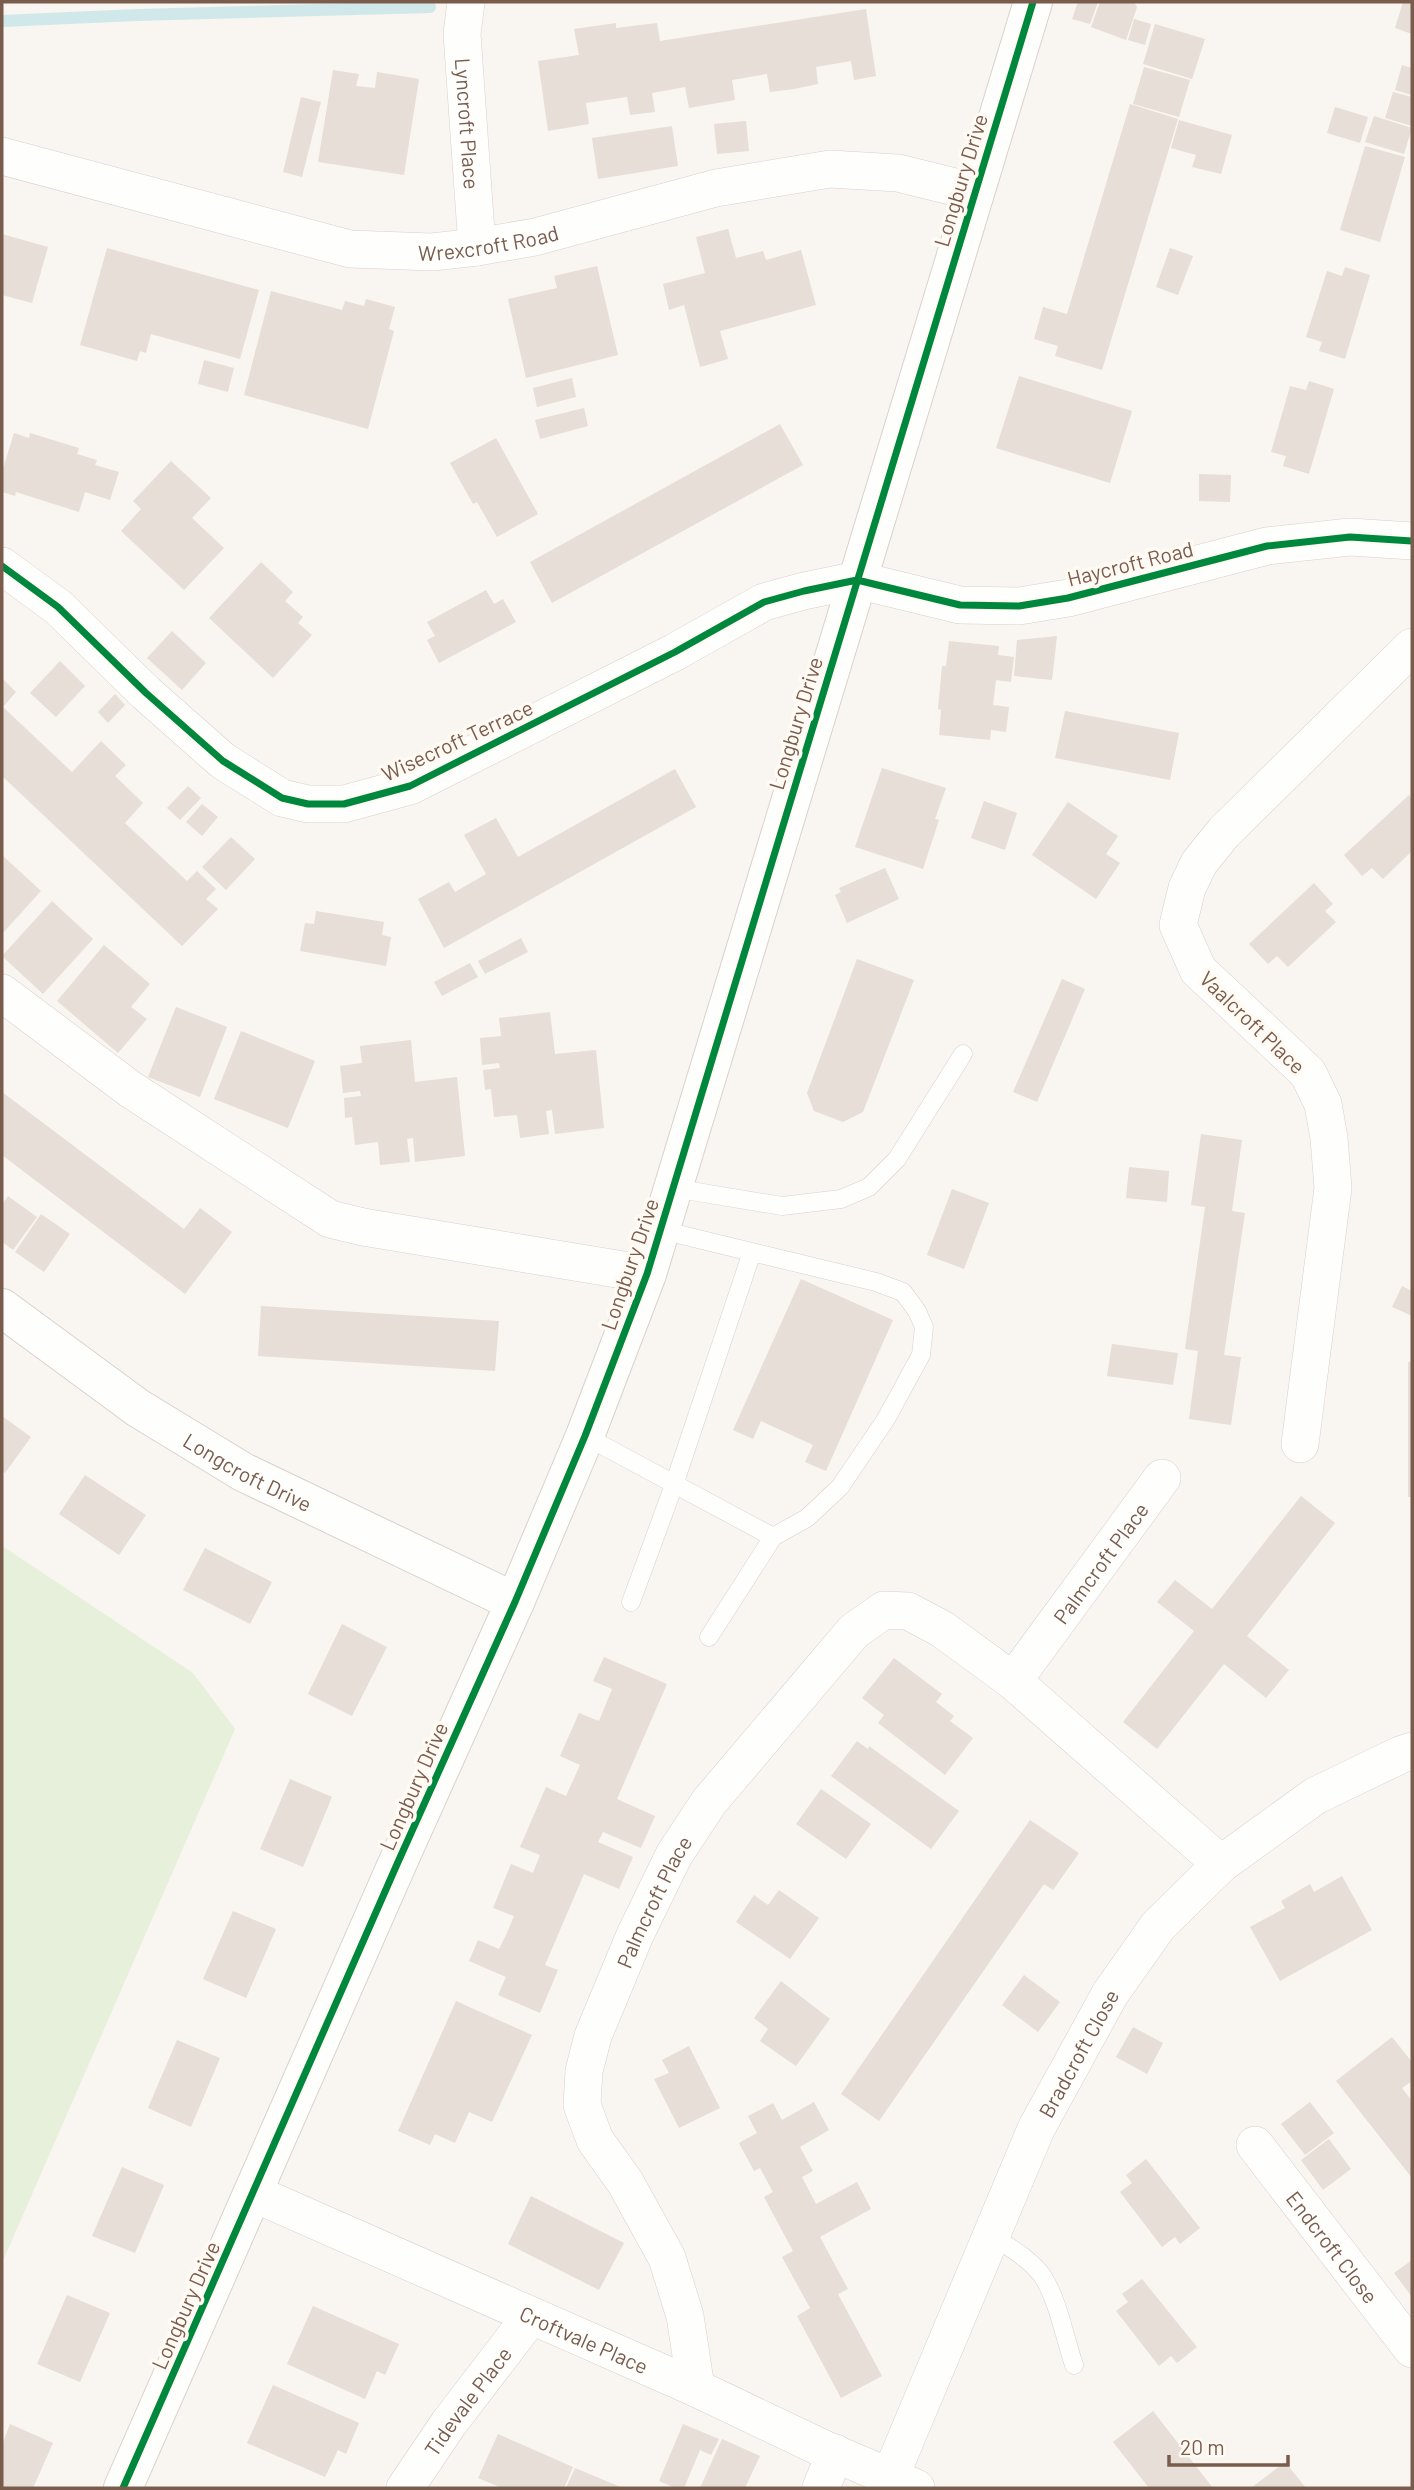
<svg xmlns="http://www.w3.org/2000/svg" width="1414" height="2490" font-family="Barlow,sans-serif">
	<style>
		.garden { fill: #e7f0db }
		.lines { fill: none; stroke-linecap: round; stroke-linejoin: round }
		.stream { stroke: #d0e8ea; stroke-width: 12 }
		.building { fill: #e6ded7 }
		.lane-casing { stroke: #d7d1cb; stroke-width: 19 }
		.street-casing { stroke: #d7d1cb; stroke-width: 38 }
		.secondary-casing { stroke: #d9d2cb; stroke-width: 40 }
		.lane { stroke: #fefefd; stroke-width: 18 }
		.street { stroke: #fefefd; stroke-width: 37 }
		.secondary { stroke: #fefefd; stroke-width: 38 }
		.cycleway-casing { stroke: #fffaf3; stroke-width: 11 }
		.cycleway { stroke: #00873e; stroke-width: 7 }
		.labels { text-anchor: middle; dominant-baseline: central; stroke-width: 7; stroke-linejoin: round; paint-order: stroke }
		.street-label { font-size: 21px; fill: #7a5c4d; stroke: #fffaf3 }
	</style>
	<rect width="100%" height="100%" fill="#f9f5f0"/>
	<!-- garden -->
	<path class="garden" d="M2,1546l191,127 42,56 -233,534z"/>
	<g class="lines">
		<!-- stream -->
		<path class="stream" d="M2,21l135,-6 293,-8"/>
	</g>
	<!-- building -->
	<path class="building" d="M1078,2h20l-8,22 -18,-5z
		M1100,2h34l3,5 -11,33 -35,-13z
		M1403,2l9,1v31l-17,-6z
		M866,9l10,67 -22,4 -3,-19 -35,6 2,17 -24,5 -24,3 -3,-18 -35,6 3,20 -46,8 -4,-21 -33,6 3,19 -25,3 -3,-18 -41,6 3,21 -41,7 -10,-70 41,-6 -5,-26 42,-6v5l41,-5 3,18z
		M1134,19l17,5 -6,21 -17,-5z
		M1155,24l50,15 -13,40 -49,-15z
		M1402,65l10,3v27l-17,-5z
		M1144,67l46,13 -11,37 -46,-13z
		M333,70l26,4 -3,12 19,2 2,-16 42,7 -15,96 -86,-13z
		M1393,92l19,5v29l-27,-8z
		M301,97l20,5 -19,75 -19,-5z
		M1130,104l48,15 -76,251 -47,-14 3,-10 -24,-7 9,-32 24,7z
		M1335,107l33,10 -8,26 -33,-10z
		M1374,116l38,12 -8,26 -39,-12z
		M1179,120l53,15 -11,39 -29,-7 4,-12 -25,-7z
		M746,121l3,30 -32,3 -3,-30z
		M672,126l6,40 -80,13 -6,-41z
		M1365,146l40,11 -25,85 -40,-12z
		M728,229l8,29 27,-7 3,9 35,-10 15,55 -96,26 8,28 -28,8 -16,-62 -15,5 -6,-26 42,-11 -9,-36z
		M2,234l46,13 -16,56 -30,-8z
		M107,248l152,42 -19,69 -89,-25 -5,19 -6,-2 -3,10 -57,-16z
		M1170,248l23,8 -15,39 -22,-8z
		M597,266l21,89 -92,23 -18,-79 49,-11 -3,-12z
		M1345,267l25,8 -25,84 -26,-8 3,-9 -16,-5 21,-66 15,5z
		M271,291l71,19 3,-9 19,5 2,-7 29,8 -6,22 5,2 -26,98 -124,-34z
		M204,360l30,8 -6,24 -30,-8z
		M1019,376l113,35 -22,72 -114,-35z
		M572,378l4,19 -39,10 -4,-19z
		M1309,381l25,8 -25,85 -26,-8 3,-10 -15,-4 19,-66 16,4z
		M584,408l4,18 -48,13 -5,-19z
		M780,424l23,41 -251,138 -22,-41z
		M14,433l15,5 1,-5 49,15 -2,6 20,6 -2,5 24,7 -9,28 -25,-8 -6,20 -63,-20 -1,4 -13,-4v-20z
		M496,438l42,76 -41,23 -20,-35 -4,2 -23,-41z
		M171,461l40,37 -19,20 32,30 -40,42 -63,-59 20,-22 -8,-8z
		M1199,474l32,1 -1,27 -31,-1z
		M261,562l32,30 -8,9 18,16 -5,6 14,12 -39,43 -64,-60z
		M486,590l8,14 9,-5 13,23 -77,41 -12,-23 8,-4 -8,-14z
		M172,631l34,32 -24,27 -35,-32z
		M1057,636l-5,44 -38,-4 3,-36z
		M949,641l50,5 -1,9 16,2 -3,25 -15,-2 -3,25 16,2 -3,25 -15,-2 -1,10 -51,-5 2,-25 -3,-1 4,-43h4z
		M60,661l25,25 -29,31 -26,-24z
		M2,678l14,14 -13,15 69,65 29,-31 25,24 -11,11 28,27 -18,20 62,58 10,-10 19,18 -10,10 12,10 -36,37 -180,-170z
		M115,694l10,11 -17,18 -10,-11z
		M1065,711l114,22 -9,47 -115,-22z
		M882,768l64,20 -11,31 4,1 -16,49 -68,-22z
		M675,769l21,38 -252,141 -26,-49 31,-17 6,10 31,-18 -22,-39 32,-17 22,39z
		M188,786l13,12 -21,22 -13,-12z
		M1409,795l3,3v53l-29,28 -11,-11 -10,8 -18,-21z
		M984,801l33,12 -12,37 -34,-12z
		M1068,802l50,34 -12,18 14,9 -24,36 -64,-44z
		M202,804l16,13 -16,19 -16,-14z
		M231,837l24,22 -29,31 -24,-23z
		M2,855l39,36 -39,43z
		M885,868l14,31 -52,24 -12,-28 6,-3 -2,-4z
		M1314,883l19,21 -8,7 11,11 -48,45 -11,-11 -9,8 -19,-20z
		M52,901l41,38 -50,55 -41,-38z
		M316,911l68,11 -2,13 9,2 -5,29 -86,-15 5,-28 9,1z
		M521,938l7,14 -43,22 -7,-13z
		M104,945l46,39 -19,23 16,12 -29,34 -61,-52z
		M857,959l57,21 -51,132 -20,10 -29,-11 -7,-18z
		M470,963l8,14 -36,19 -8,-14z
		M1062,979l23,10 -48,113 -24,-10z
		M176,1007l51,20 -27,70 -52,-20z
		M550,1012l5,42 41,-4 8,78 -49,6 -3,-24 -6,1 3,23 -29,4 -3,-23 -23,2 -3,-28 -6,1 -2,-20 17,-2 -1,-5 -17,2 -2,-27 21,-2 -2,-18z
		M241,1031l74,30 -27,67 -74,-29z
		M411,1040l4,42 42,-5 8,79 -50,6 -2,-24 -6,1 3,23 -30,3 -2,-23 -23,3 -3,-28 -7,1 -1,-20 17,-2 -1,-5 -17,2 -3,-27 22,-3 -2,-17z
		M2,1092l182,137 16,-21 32,24 -47,62 -183,-139z
		M1201,1134l41,6 -10,71 13,2 -21,142 17,2 -10,68 -42,-6 9,-68 -13,-2 20,-142 -14,-2z
		M1129,1167l40,4 -2,31 -41,-4z
		M952,1189l37,14 -25,66 -37,-14z
		M8,1196l29,21 -24,33 -11,-8v-37z
		M41,1214l29,20 -26,38 -29,-20z
		M801,1279l92,41 -67,151 -21,-9 8,-17 -52,-24 -8,18 -20,-9z
		M1402,1286l10,5v25l-20,-9z
		M261,1306l238,15 -4,50 -237,-15z
		M1112,1344l66,9 -5,32 -66,-9z
		M1412,1361v136h-4v-135z
		M2,1416l29,21 -26,36 -3,-2z
		M85,1475l61,40 -27,40 -60,-41z
		M1301,1496l34,27 -88,113 42,34 -23,28 -42,-34 -67,85 -34,-27 71,-91 -37,-29 18,-22 37,29z
		M205,1548l67,34 -22,42 -67,-34z
		M342,1624l45,23 -35,69 -44,-22z
		M604,1657l63,27 -50,115 38,17 -14,32 -38,-16 -5,10 35,15 -14,32 -35,-15 -39,91 13,5 -18,43 -42,-18 8,-18 -37,-16 9,-21 21,9 7,-14 8,-19 -21,-8 18,-44 22,9 7,-18 -20,-8 26,-60 20,9 14,-31 -20,-9 19,-43 20,8 13,-32 -19,-8z
		M894,1658l48,36 -6,8 18,14 -4,5 23,17 -28,37 -67,-52 6,-8 -22,-17z
		M857,1741l11,8 1,-3 90,65 -28,38 -100,-73z
		M290,1779l42,18 -29,70 -43,-18z
		M821,1789l50,35 -25,35 -50,-35z
		M1030,1820l49,33 -26,37 -9,-6 -165,237 -38,-27z
		M1342,1876l30,54 -92,51 -30,-54 35,-19 -4,-7 29,-17 4,8z
		M779,1890l40,28 -29,41 -54,-37 18,-27 14,10z
		M233,1911l43,18 -30,69 -43,-19z
		M1024,1975l36,27 -22,30 -36,-27z
		M781,1981l49,38 -34,47 -36,-25 8,-12 -14,-11z
		M456,2001l76,34 -40,87 -23,-10 -14,31 -20,-9 -5,11 -32,-14z
		M1133,2027l30,16 -16,31 -31,-17z
		M1392,2037l20,25v19l-10,7 10,13v77l-76,-97z
		M177,2040l43,18 -29,69 -43,-19z
		M689,2046l31,62 -41,20 -25,-49 15,-6 -7,-13z
		M814,2102l15,28 -29,17 13,24 -11,6 14,27 41,-22 14,27 -51,28 28,52 -10,5 44,82 -41,22 -44,-82 13,-8 -28,-51 11,-6 -29,-54 9,-5 -13,-24 -6,3 -15,-28 18,-10 -9,-17 25,-13 9,17z
		M1310,2102l24,31 -29,22 -24,-31z
		M1329,2139l22,30 -28,21 -22,-30z
		M1146,2159l54,69 -20,16 -5,-7 -13,10 -42,-55 12,-9 -6,-8z
		M122,2167l42,18 -29,68 -43,-17z
		M531,2196l93,47 -25,47 -91,-46z
		M1412,2260v37l-18,-24z
		M1142,2279l55,68 -20,16 -6,-7 -12,10 -43,-55 12,-9 -6,-8z
		M67,2295l43,18 -30,69 -43,-18z
		M313,2306l86,38 -14,31 -8,-4 -12,28 -78,-35z
		M273,2385l86,38 -13,31 -8,-4 -13,27 -78,-34z
		M1153,2411l60,77h-64l-36,-46z
		M10,2424l43,19 -20,45h-31v-43z
		M683,2424l36,15 -8,16 -11,-5 -16,38h-9l-16,-7z
		M498,2434l75,33 -9,21h-62l-24,-10z
		M722,2439l38,17 -15,32h-45z
		M1285,2462l21,26h-55z
		M575,2468l48,20h-57z"/>
	<g class="lines">
		<!-- lane casing -->
		<g class="lane-casing">
			<path id="lane" d="M673,1188l109,18 59,-7 28,-12 28,-28 66,-105
				M585,1436l188,101 34,-19 33,-31 46,-68 35,-64 3,-28 -7,-16 -14,-19 -27,-10 -215,-52
				M631,1602l43,-117 78,-233
				M709,1637l64,-100
				M991,2235c17,12 40,24 52,42 15,23 22,62 31,88"/>
		</g>
		<!-- street casing -->
		<g class="street-casing">
			<g id="street">
				<path id="s1" d="M466,2l-4,32 15,213"/>
				<path id="s2" d="M2,156l348,93 82,3 45,-5 58,-10 181,-49 114,-19 68,4 77,19"/>
				<path d="M2,566l56,41 88,86 77,68 59,37 26,6h36l66,-18 265,-134 89,-50 40,-11 53,-11 103,25 59,1 49,-8 199,-52 83,-9 62,4"/>
				<path d="M2,993l128,96 200,130 33,8 284,47"/>
				<path d="M1300,1444l33,-256 -4,-50 -6,-34 -15,-31 -110,-103 -20,-45 9,-37 12,-25 25,-31 188,-185"/>
				<path id="s3" d="M1013,1681l149,-203"/>
				<path id="s4" d="M1255,2145l157,204"/>
				<path id="s5" d="M253,2193l443,195 128,61 92,39"/>
				<path id="s6" d="M696,2388l-11,-72 -18,-58 -42,-76 -30,-42 -13,-35 2,-34 9,-35 42,-101 39,-80 35,-53 145,-171 30,-21 24,1 34,18 71,52 208,183"/>
				<path id="s7" d="M890,2477l146,-348 74,-135 48,-68 63,-62 94,-68 85,-41 12,-4"/>
				<path id="s8" d="M405,2488l44,-65 82,-107"/>
				<path d="M821,2488l14,-35"/>
			</g>
		</g>
		<!-- secondary casing -->
		<g class="secondary-casing">
			<g id="secondary">
				<path id="s9" d="M2,1308l136,100 105,64 272,130"/>
				<path d="M123,2488l275,-626 117,-260 70,-166 62,-162 386,-1272"/>
			</g>
		</g>
		<!-- lane -->
		<use href="#lane" class="lane"/>
		<!-- street -->
		<use href="#street" class="street"/>
		<!-- secondary -->
		<use href="#secondary" class="secondary"/>
		<!-- cycleway casing -->
		<g class="cycleway-casing">
			<path id="cycleway" d="M2,566l56,41 88,86 77,68 59,37 26,6h36l66,-18 265,-134 89,-50 40,-11 53,-11 103,25 59,1 49,-8 199,-52 83,-9 62,4
				M123,2488l275,-626 117,-260 70,-166 62,-162 386,-1272"/>
		</g>
		<!-- cycleway -->
		<use href="#cycleway" class="cycleway"/>
	</g>
	<g class="labels">
		<!-- street labels -->
		<g class="street-label">
			<text stroke="none"><textPath href="#s1" startOffset="122">Lyncroft Place</textPath></text>
			<text transform="translate(960 180) rotate(-73)">Longbury Drive</text>
			<text stroke="none"><textPath href="#s2" startOffset="499">Wrexcroft Road</textPath></text>
			<text transform="translate(1130 563) rotate(-14)">Haycroft Road</text>
			<text transform="translate(795 723) rotate(-73)">Longbury Drive</text>
			<text transform="translate(457 740) rotate(-25)">Wisecroft Terrace</text>
			<text transform="translate(1253 1022) rotate(44)">Vaalcroft Place</text>
			<text transform="translate(629 1264) rotate(-71)">Longbury Drive</text>
			<text stroke="none"><textPath href="#s9" startOffset="296">Longcroft Drive</textPath></text>
			<text stroke="none"><textPath href="#s3" startOffset="147">Palmcroft Place</textPath></text>
			<text transform="translate(413 1786) rotate(-66)">Longbury Drive</text>
			<text stroke="none"><textPath href="#s6" startOffset="527">Palmcroft Place</textPath></text>
			<text stroke="none"><textPath href="#s7" startOffset="464">Bradcroft Close</textPath></text>
			<text stroke="none"><textPath href="#s4" startOffset="128">Endcroft Close</textPath></text>
			<text transform="translate(185 2305) rotate(-66)">Longbury Drive</text>
			<text stroke="none"><textPath href="#s5" startOffset="362">Croftvale Place</textPath></text>
			<text stroke="none"><textPath href="#s8" startOffset="107">Tidevale Place</textPath></text>
		</g>
	</g>
	<!-- border -->
	<rect width="1414" height="2490" fill="none" stroke="#7a5c4d" stroke-width="7"/>
	<!-- scale -->
	<path d="M1169 2455v10h119v-10" fill="none" stroke="#7a5c4d" stroke-width="3.5"/>
	<text x="1180" y="2455" font-size="21" fill="#7a5c4d" stroke="#fffaf3" stroke-width="5" paint-order="stroke">20 m</text>
</svg>
